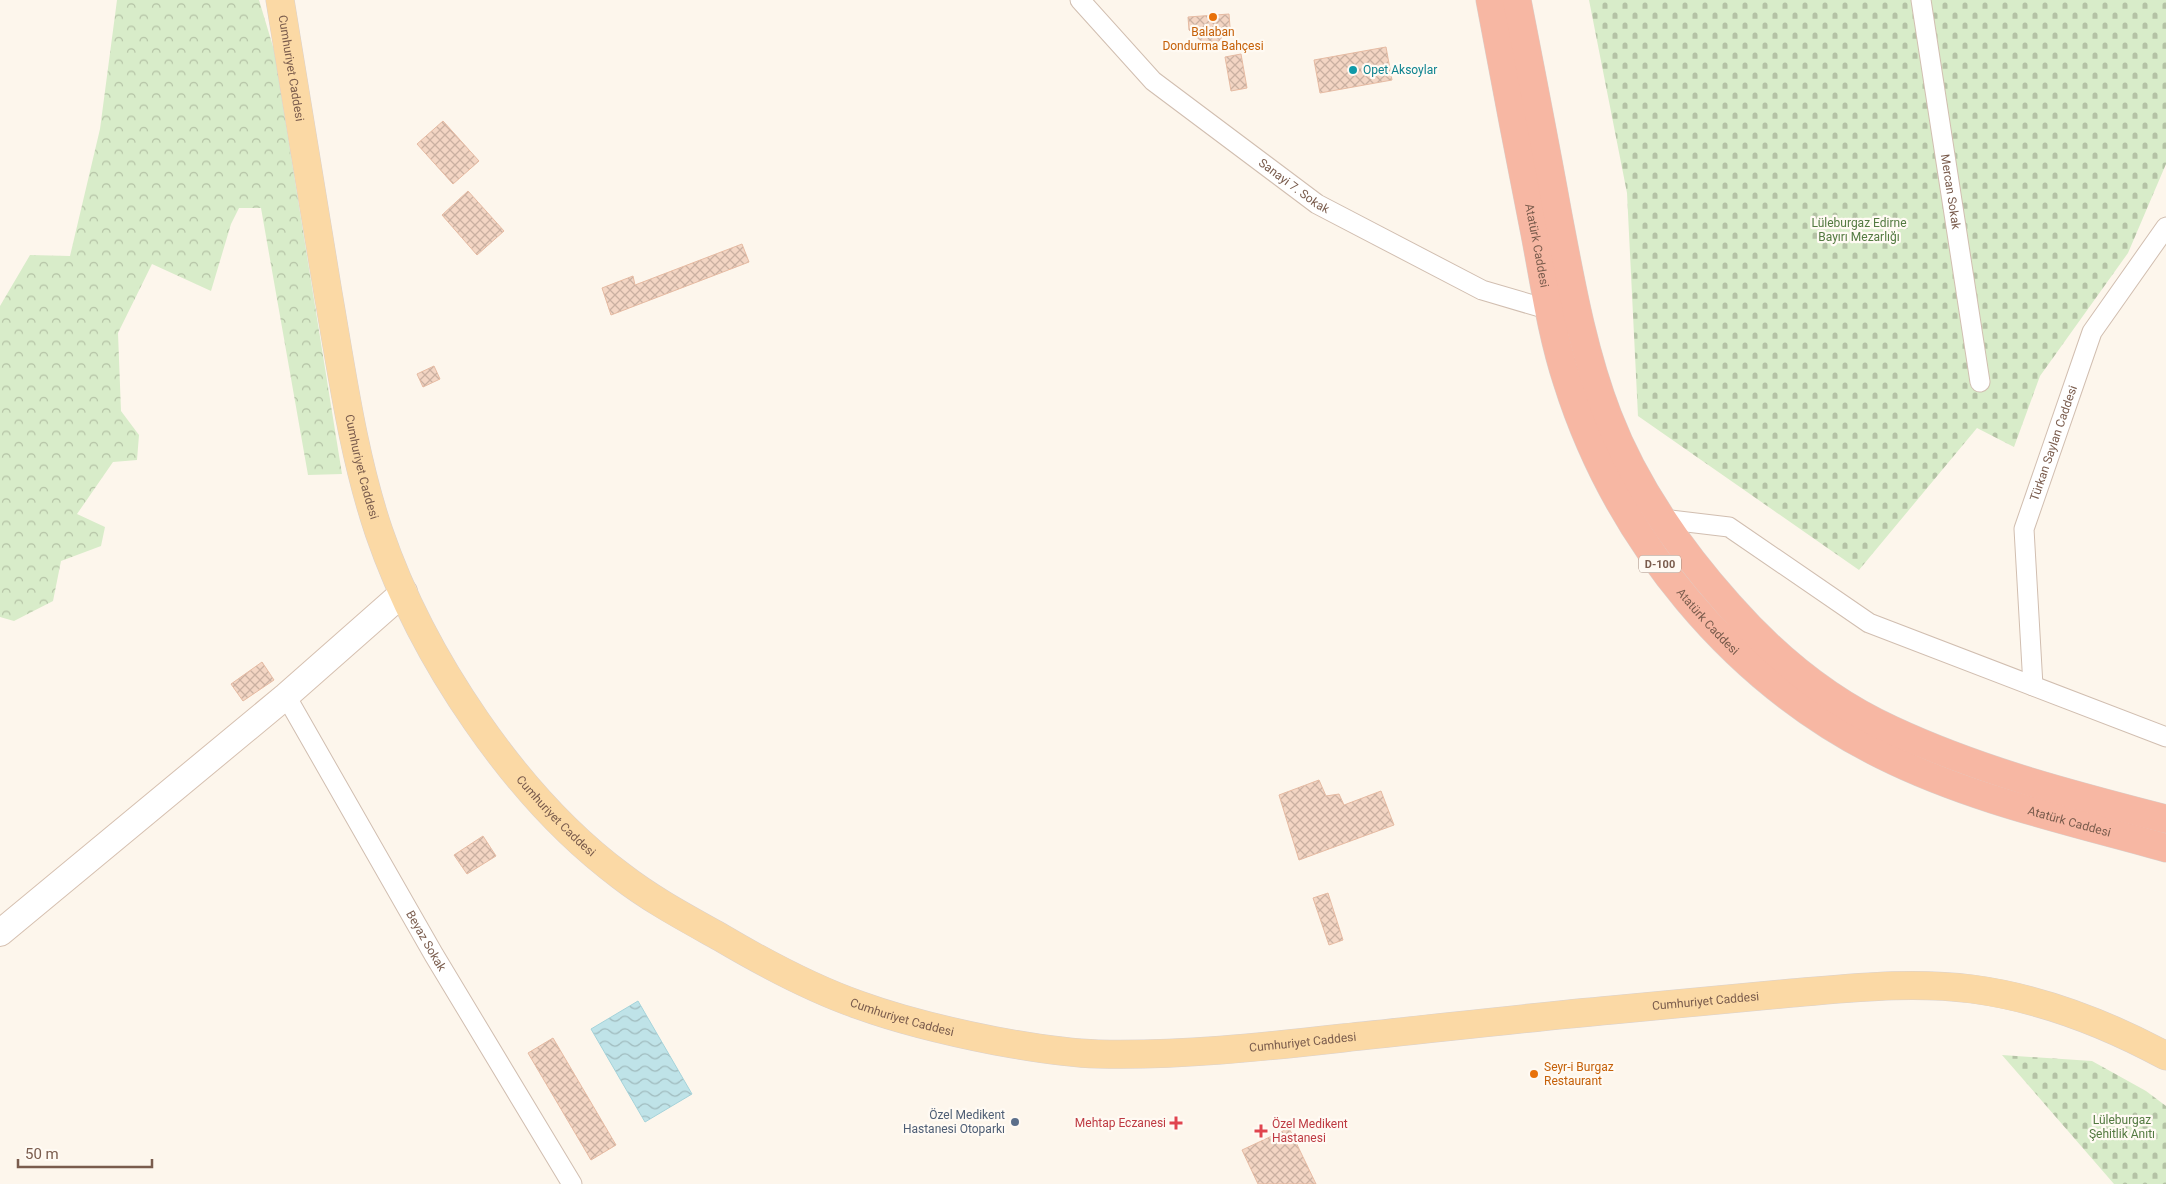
<svg xmlns="http://www.w3.org/2000/svg" width="2166" height="1184" font-family="Roboto,sans-serif">
	<style>
		.forest { fill: url(#forest-crowns) }
		.cemetery { fill: url(#cemetery-stones) }
		.water { fill: url(#water-waves); stroke: #a5d3da }
		.building { fill: url(#building-cross-hatch); stroke: #e6bba3 }
		.lines { fill: none; stroke-linecap: round; stroke-linejoin: round }
		.street-casing { stroke: #d1beb0; stroke-width: 21 }
		.secondary-casing { stroke: #d6c0b0; stroke-width: 28 }
		.primary-casing { stroke: #dad1cd; stroke-width: 29 }
		.highway-casing { stroke: #dad1cd; stroke-width: 29 }
		.street { stroke: #fff; stroke-width: 19 }
		.secondary { stroke: #fff; stroke-width: 26 }
		.primary { stroke: #fbd9a5; stroke-width: 28 }
		.highway { stroke: #f7b7a3; stroke-width: 28 }
		.food-dot { fill: #e8710a; stroke: #fffaf3; stroke-width: 2 }
		.culture-dot { fill: #0f9aa8; stroke: #fffaf3; stroke-width: 2 }
		.service-dot { fill: #5c6f8a; stroke: #fffaf3; stroke-width: 2 }
		.health-dot { fill: #e0444e; stroke: #fffaf3; stroke-width: 2 }
		.labels { text-anchor: middle; dominant-baseline: central; stroke-width: 4.5; stroke-linejoin: round; paint-order: stroke }
		.shield { fill: #fffaf3; stroke: #a28b7f; stroke-width: 1 }
		.shield-label { font-size: 11px; font-weight: bold; fill: #7a5c4d }
		.food-label { font-size: 12px; fill: #c56008; stroke: #fffaf3 }
		.street-label { font-size: 12px; fill: #7a5c4d; stroke: #fffaf3 }
		.culture-label { font-size: 12px; fill: #0d838f; stroke: #fffaf3; text-anchor: start }
		.park-label { font-size: 12px; fill: #537a41; stroke: #fffaf3 }
		.service-label { font-size: 12px; fill: #4e5e75; stroke: #fffaf3; text-anchor: end }
		.health-label { font-size: 12px; fill: #be3a42; stroke: #fffaf3; text-anchor: end }
	</style>
	<defs>
		<pattern id="forest-crowns" width="20" height="18" patternUnits="userSpaceOnUse" patternTransform="scale(1.25)"><rect width="20" height="18" fill="#d8ecc9"/><path d="M2 6a3 3 0 1 1 6 0M12 15a3 3 0 1 1 6 0" fill="none" stroke="#b4c2a5"/></pattern>
		<pattern id="cemetery-stones" width="16" height="16" patternUnits="userSpaceOnUse" patternTransform="scale(1.25)"><rect width="16" height="16" fill="#d8ecc9"/><path d="M2 7V4a2 2 0 0 1 4 0v3zM10 15v-3a2 2 0 0 1 4 0v3z" fill="#b4c2a5"/></pattern>
		<pattern id="water-waves" width="16" height="10" patternUnits="userSpaceOnUse" patternTransform="scale(1.25)"><rect width="16" height="10" fill="#bfe3e8"/><path d="M0 5q4-4 8 0t8 0" fill="none" stroke="#a0bbbe"/></pattern>
		<pattern id="building-cross-hatch" width="8" height="8" patternUnits="userSpaceOnUse" patternTransform="scale(1.25)"><rect width="8" height="8" fill="#f3d5c3"/><path d="M0 0l8 8M0 8l8-8" fill="none" stroke="#cab0a1"/></pattern>
	</defs>
	<rect width="100%" height="100%" fill="#fdf6ec"/>
	<!-- forest -->
	<path class="forest" d="M117,0h142l15,50 68,424 -34,1 -47,-267h-22l-8,16 -20,67 -59,-27 -34,69 3,78 18,24 -2,25 -24,2 -36,52 28,13 -4,19 -40,15 -8,40 -39,20 -14,-4v-311l30,-51 40,1 30,-127z"/>
	<!-- cemetery -->
	<path class="cemetery" d="M1589,0h577v164l-38,89 -88,123 -26,71 -37,-19 -118,142 -221,-154 -11,-223z
		M2002,1055l90,6 54,30 20,15v78h-52z"/>
	<!-- water -->
	<path class="water" d="M638,1001l54,93 -47,28 -54,-93z"/>
	<!-- building -->
	<path class="building" d="M1229,14l1,13 -11,14 -17,1 -13,-12 -1,-13z
		M1386,47l6,33 -72,13 -6,-33z
		M1241,54l6,34 -16,3 -6,-34z
		M443,121l36,40 -26,23 -36,-40z
		M468,191l36,40 -27,24 -35,-40z
		M742,244l7,18 -138,53 -9,-27 31,-12 2,9z
		M434,366l6,13 -17,8 -6,-13z
		M262,662l12,18 -31,21 -12,-17z
		M1319,780l7,16 13,-2 5,11 37,-14 13,34 -95,35 -20,-65z
		M483,836l13,20 -29,18 -13,-19z
		M1328,893l15,47 -14,5 -16,-47z
		M553,1038l63,107 -25,15 -63,-107z
		M1289,1128l27,56h-58l-16,-34z"/>
	<g class="lines">
		<!-- street casing -->
		<g class="street-casing">
			<g id="street">
				<path id="s1" d="M1080,0l73,81 164,123 165,86 68,20"/>
				<path id="s2" d="M1921,0l59,382"/>
				<path d="M1662,519l67,8 140,96 297,114"/>
				<path id="s3" d="M2033,686l-9,-157 68,-197 74,-105"/>
				<path id="s4" d="M286,696l148,259 138,229"/>
			</g>
		</g>
		<!-- secondary casing -->
		<g class="secondary-casing">
			<path id="secondary" d="M0,933l286,-237 118,-104"/>
		</g>
		<!-- primary casing -->
		<g class="primary-casing">
			<g id="primary">
				<path id="s5" d="M280,0c16,98 32,195 48,293 14,80 25,162 51,239 43,125 136,265 242,344 31,24 65,42 99,61 44,26 90,51 139,68 44,16 91,27 137,36 33,6 68,12 102,13 81,2 164,-7 245,-16 89,-9 179,-20 269,-28 60,-6 120,-11 180,-17 60,-5 120,-12 180,-4 68,9 133,34 194,67"/>
			</g>
		</g>
		<!-- highway casing -->
		<g class="highway-casing">
			<g id="highway">
				<path id="s6" d="M1490,0c14,76 29,153 44,229 10,51 17,103 33,152 50,159 166,300 315,374 90,45 188,66 284,93"/>
				<path d="M1517,0c14,72 28,143 41,215 13,68 25,137 50,201 27,70 71,133 121,189 45,51 101,97 163,125 88,41 181,65 274,89"/>
			</g>
		</g>
		<!-- street -->
		<use href="#street" class="street"/>
		<!-- secondary -->
		<use href="#secondary" class="secondary"/>
		<!-- primary -->
		<use href="#primary" class="primary"/>
		<!-- highway -->
		<use href="#highway" class="highway"/>
	</g>
	<!-- markers -->
	<g class="food-dot">
		<circle cx="1213" cy="17" r="5"/>
		<circle cx="1534" cy="1074" r="5"/>
	</g>
	<circle class="culture-dot" cx="1353" cy="70" r="5"/>
	<circle class="service-dot" cx="1015" cy="1122" r="5"/>
	<g class="health-dot">
		<path d="M1173.5 1115.5h5v5h5v5h-5v5h-5v-5h-5v-5h5z"/>
		<path d="M1258.5 1123.5h5v5h5v5h-5v5h-5v-5h-5v-5h5z"/>
	</g>
	<g class="labels">
		<!-- shield labels -->
		<rect class="shield" x="1639" y="555.5" width="42" height="17" rx="4"/>
		<g class="shield-label">
			<text x="1660" y="564">D-100</text>
		</g>
		<!-- food labels -->
		<g class="food-label">
			<text x="1213" y="32">Balaban<tspan x="1213" dy="14">Dondurma Bahçesi</tspan></text>
			<text x="1544" y="1067" text-anchor="start">Seyr-i Burgaz<tspan x="1544" dy="14">Restaurant</tspan></text>
		</g>
		<!-- street labels -->
		<g class="street-label">
			<text stroke="none"><textPath href="#s5" startOffset="69">Cumhuriyet Caddesi</textPath></text>
			<text stroke="none"><textPath href="#s1" startOffset="285">Sanayi 7. Sokak</textPath></text>
			<text stroke="none"><textPath href="#s2" startOffset="194">Mercan Sokak</textPath></text>
			<text stroke="none"><textPath href="#s6" startOffset="250">Atatürk Caddesi</textPath></text>
			<text stroke="none"><textPath href="#s3" startOffset="248">Türkan Saylan Caddesi</textPath></text>
			<text stroke="none"><textPath href="#s5" startOffset="474">Cumhuriyet Caddesi</textPath></text>
			<text stroke="none"><textPath href="#s6" startOffset="670">Atatürk Caddesi</textPath></text>
			<text stroke="none"><textPath href="#s5" startOffset="879">Cumhuriyet Caddesi</textPath></text>
			<text stroke="none"><textPath href="#s6" startOffset="1090">Atatürk Caddesi</textPath></text>
			<text stroke="none"><textPath href="#s4" startOffset="282">Beyaz Sokak</textPath></text>
			<text stroke="none"><textPath href="#s5" startOffset="2094">Cumhuriyet Caddesi</textPath></text>
			<text stroke="none"><textPath href="#s5" startOffset="1284">Cumhuriyet Caddesi</textPath></text>
			<text stroke="none"><textPath href="#s5" startOffset="1689">Cumhuriyet Caddesi</textPath></text>
		</g>
		<!-- culture labels -->
		<g class="culture-label">
			<text x="1363" y="70">Opet Aksoylar</text>
		</g>
		<!-- park labels -->
		<g class="park-label">
			<text x="1859" y="223">Lüleburgaz Edirne<tspan x="1859" dy="14">Bayırı Mezarlığı</tspan></text>
			<text x="2122" y="1120">Lüleburgaz<tspan x="2122" dy="14">Şehitlik Anıtı</tspan></text>
		</g>
		<!-- service labels -->
		<g class="service-label">
			<text x="1005" y="1115">Özel Medikent<tspan x="1005" dy="14">Hastanesi Otoparkı</tspan></text>
		</g>
		<!-- health labels -->
		<g class="health-label">
			<text x="1166" y="1123">Mehtap Eczanesi</text>
			<text x="1272" y="1124" text-anchor="start">Özel Medikent<tspan x="1272" dy="14">Hastanesi</tspan></text>
		</g>
	</g>
	<!-- scale -->
	<path d="M18 1159v8h134v-8" fill="none" stroke="#7a5c4d" stroke-width="2.5"/>
	<text x="25" y="1159" font-size="15" fill="#7a5c4d" stroke="#fffaf3" stroke-width="4" paint-order="stroke">50 m</text>
</svg>
